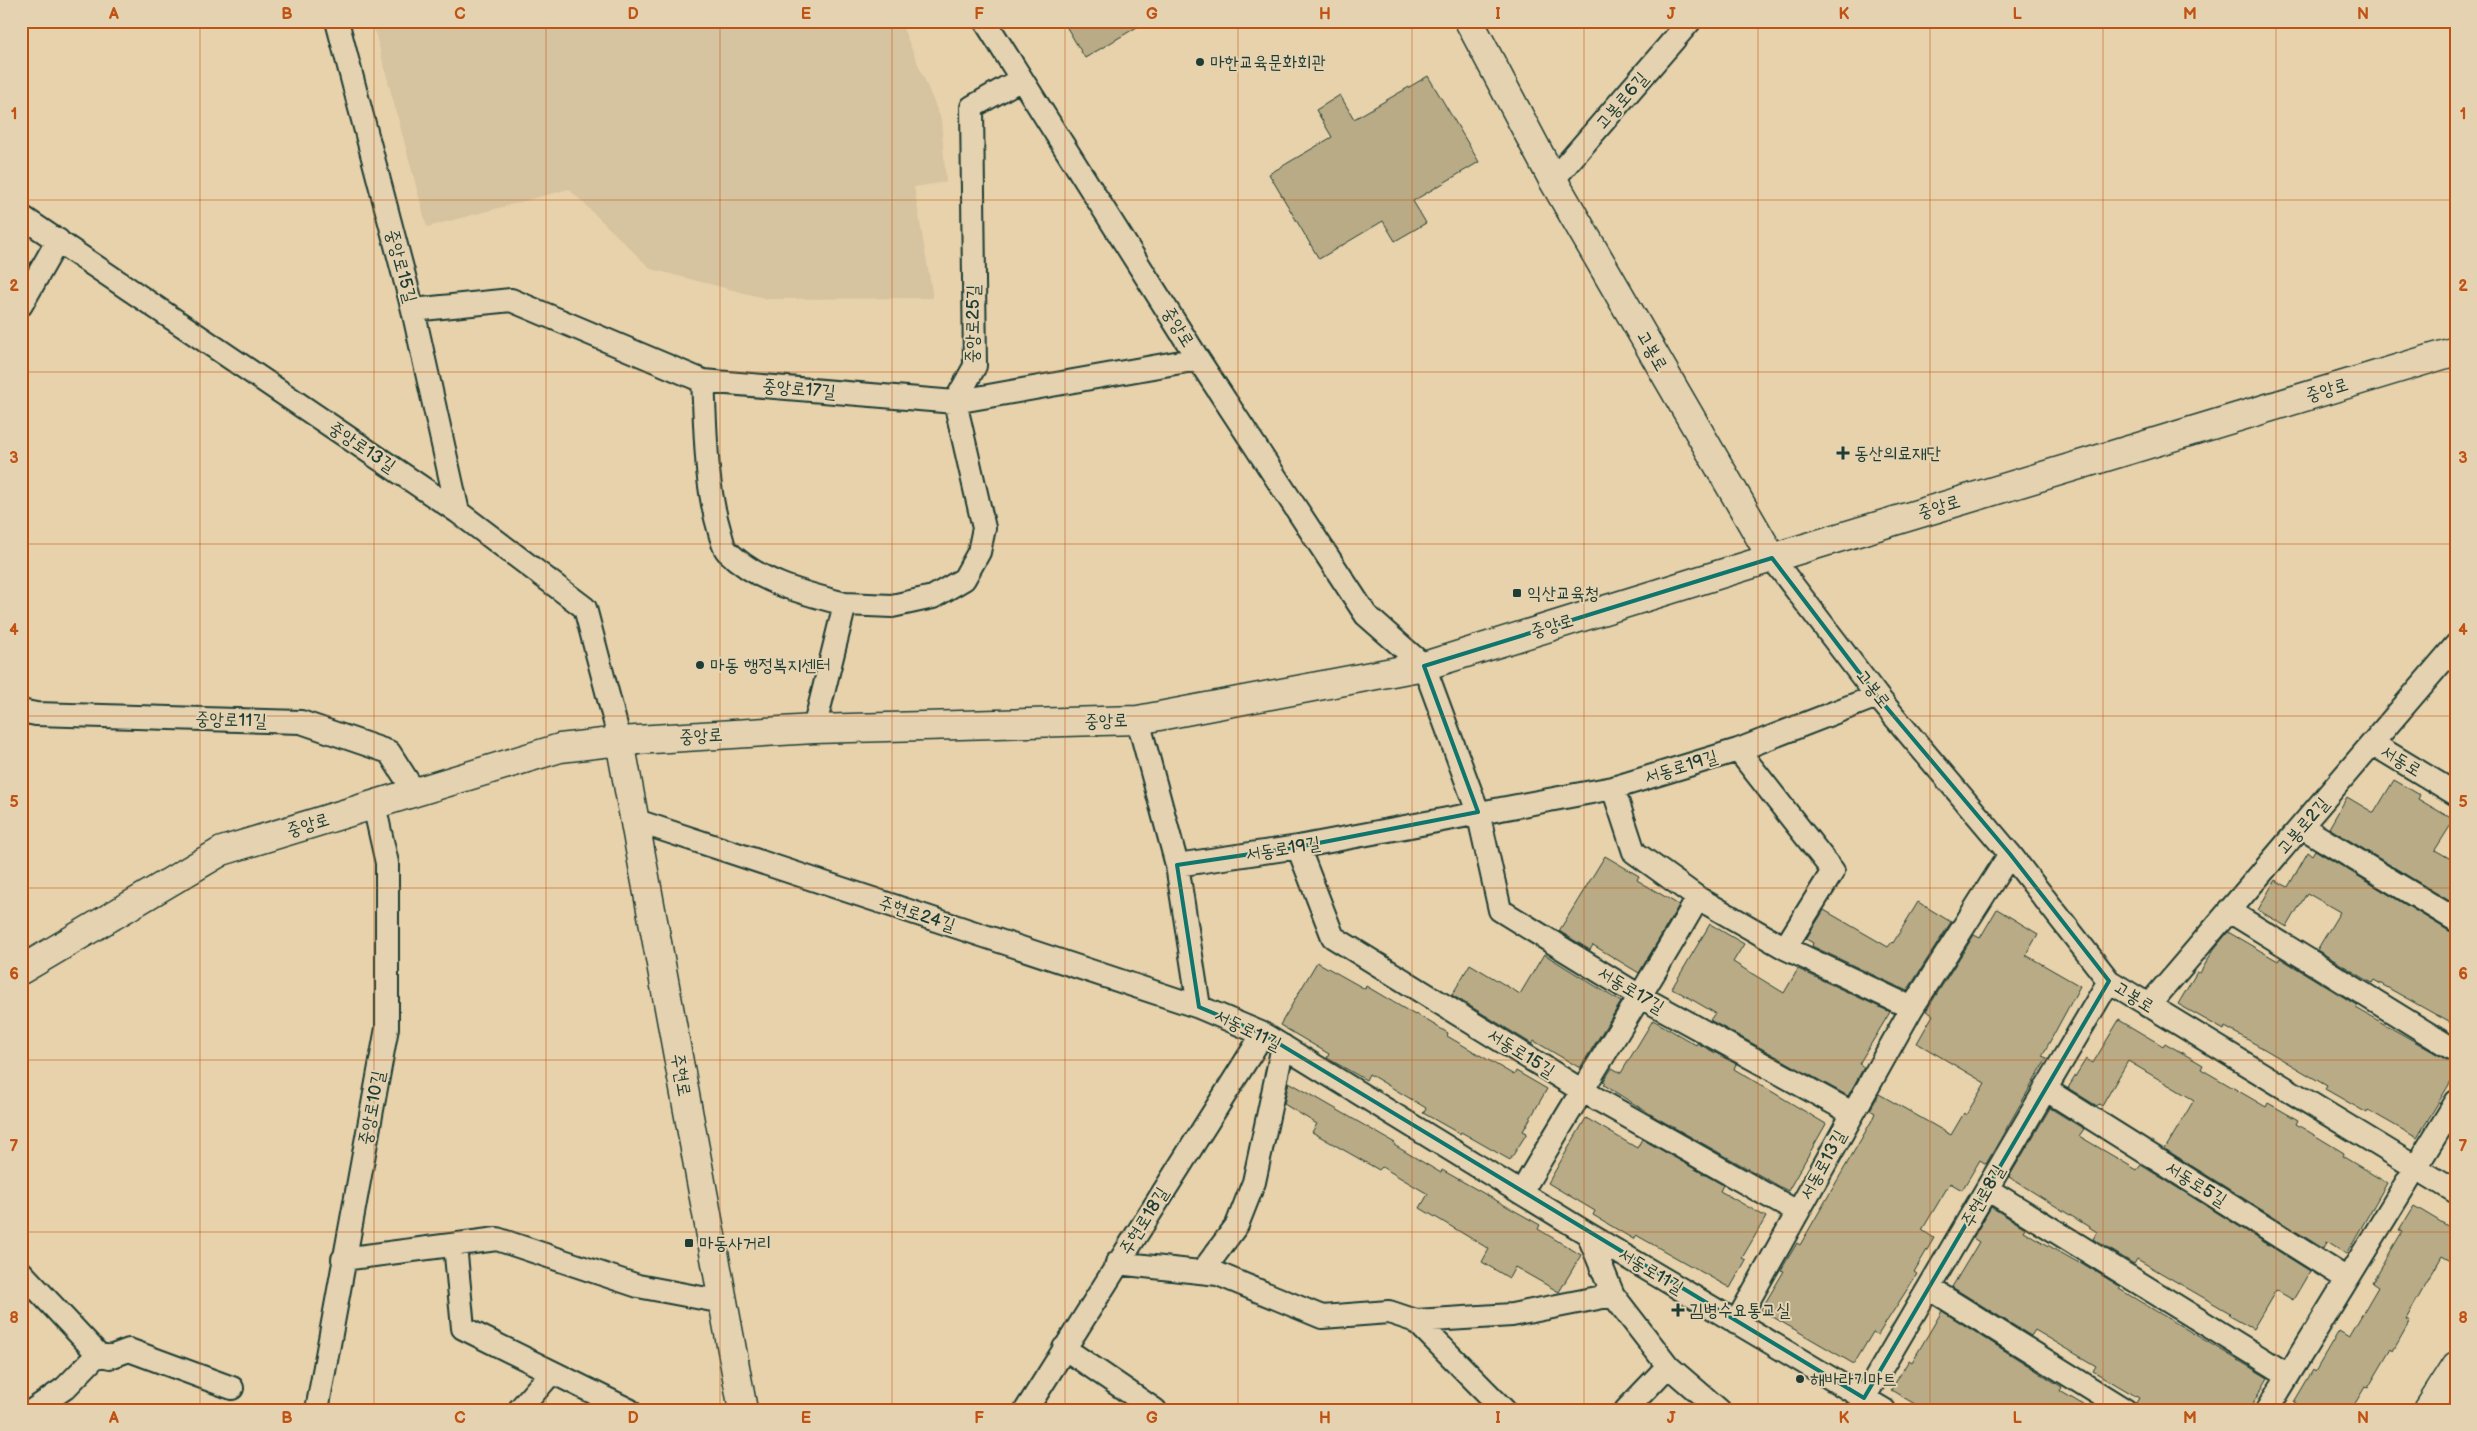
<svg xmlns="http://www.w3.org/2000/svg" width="2477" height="1431" font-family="'Balsamiq Sans','Poor Story',sans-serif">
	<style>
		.built { fill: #d6c39f }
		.building { fill: #b9ab86; stroke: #1f3d34 }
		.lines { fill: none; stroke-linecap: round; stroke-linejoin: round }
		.street-casing { stroke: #1f3d34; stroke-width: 26 }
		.secondary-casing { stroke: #1f3d34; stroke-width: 31 }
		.street { stroke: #e5d2b0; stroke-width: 22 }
		.secondary { stroke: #e5d2b0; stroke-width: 28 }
		.marked { fill: none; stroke: #0f766e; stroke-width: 4; stroke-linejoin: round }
		.grid { fill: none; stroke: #c05314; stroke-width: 1; stroke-opacity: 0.55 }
		.poi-dot { fill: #1f3d34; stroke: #e5d2b0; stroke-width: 2 }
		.labels { text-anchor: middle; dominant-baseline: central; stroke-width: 4; stroke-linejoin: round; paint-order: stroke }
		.poi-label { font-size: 18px; fill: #1f3d34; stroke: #e5d2b0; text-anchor: start }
		.street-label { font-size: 18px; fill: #1f3d34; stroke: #e5d2b0 }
		.neatline { fill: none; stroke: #c05314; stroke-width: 2 }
		.grid-label { font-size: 16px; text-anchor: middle; font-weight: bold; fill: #c05314 }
	</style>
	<rect width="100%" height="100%" fill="#e8d2ac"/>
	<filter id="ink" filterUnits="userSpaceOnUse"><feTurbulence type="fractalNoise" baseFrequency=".02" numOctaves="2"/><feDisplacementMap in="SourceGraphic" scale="10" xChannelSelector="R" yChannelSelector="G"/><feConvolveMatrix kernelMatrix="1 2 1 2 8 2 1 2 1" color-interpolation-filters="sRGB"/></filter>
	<g filter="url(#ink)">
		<!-- built -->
		<path class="built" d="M372,21h528l41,98 5,63 -32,5 19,111 -165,1 -117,-30 -82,-80 -142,38z"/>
		<!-- building -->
		<path class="building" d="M1063,21h84l-62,37z
			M1428,76l51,86 -66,39 13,22 -31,18 -12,-20 -64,38 -50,-85 63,-37 -16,-27 24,-15 14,24z
			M2394,780l26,15 -2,4 36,21 -19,30 21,12v43l-127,-77 18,-31 27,16z
			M2315,850l134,81 7,2v93l-82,-46 -2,3 -55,-33 23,-38 -33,-19 -20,34 -29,-17 17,-30 13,7 20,-35 4,3z
			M1605,856l34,20 -2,4 42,25 -40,68 -46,-28 -3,5 -31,-19z
			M1918,902l33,20 -44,69 -95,-45 1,-3 -7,-4 18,-29 64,37 4,-5 1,1z
			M1997,909l41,25 -12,21 54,31 -38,70 5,2 -61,106 -6,-4 -18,30 -12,-7 -28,47 12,8 -20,34 3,2 -39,61 -5,-3 -19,32 -93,-54 23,-39 -3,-1 16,-27 3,2 71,-123 4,-9 -5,-3 9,-16 72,41 13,-22 2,2 19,-32 -68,-40 16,-28 -7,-4 48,-76 6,3z
			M1710,924l34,20 -11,18 51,31 14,-24 92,43 -31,52 5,3 -16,29 -138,-76 5,-7 -43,-25z
			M2228,932l50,29 2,-3 78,48 -2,2 100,57v8l-39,65 -49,-28 -1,3 -42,-24 2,-3 -61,-36 -41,-23 -1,3 -46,-26 19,-32 3,1 14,-24z
			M1544,954l77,48 -41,66 -46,-27 -2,3 -80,-49 18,-31 50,30z
			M1317,962l48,27 1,-3 49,29 1,-1 32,19 -1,3 67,39 2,-4 31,18 -24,42 4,2 -17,27 -49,-28 -1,2 -37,-21 3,-5 -57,-34 -3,6 -39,-22 2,-4 -49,-29z
			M1653,1020l43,25 1,-2 39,21 -2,5 92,55 -38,67 -133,-74 -51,-32 2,-2 -3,-1 9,-14 9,5z
			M2119,1020l44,26 2,-3 38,22 -2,4 65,38 2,-4 30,17 -2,4 48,29 -2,3 45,27 -41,71 -19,-12 -3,7 -159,-100 29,-49 -66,-39 -26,45 -3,-2 -2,2 -29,-18 18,-29 7,4z
			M1289,1082l106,61 -1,2 47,28 1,-3 98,55 -2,4 43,26 -22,37 -44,-25 -6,11 -27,-16 7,-13 -69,-41 8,-14 -46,-27 -3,3 -67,-38 5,-8 -33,-20z
			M2050,1108l34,21 -5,7 58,34 4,-5 169,106 -17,29 -17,-10 -23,39 -25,-14 2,-2 -93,-54 -3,5 -41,-25 4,-7 -88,-55z
			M1586,1118l51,30 5,-9 81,46 -3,6 46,26 -24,41 4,2 -16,28 -94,-53 -3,4 -40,-24 2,-4 -47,-28z
			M2414,1206l42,25v33l-14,-8 -36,63 4,2 -17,30 -2,-2 -23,39 -3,-1 -14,23h-44l-13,-8 19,-32 2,2 24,-41 10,6 29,-50 -6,-4 30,-51 -3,-1z
			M1991,1207l34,21 -2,3 56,32 1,-1 41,25 -2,2 149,89 -19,32h-111l-2,-7 3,-5 -46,-27 3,-5 -61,-36 -4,6 -79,-49 27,-45 -6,-4z
			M1942,1311l120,76 -2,4 32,19h-167l-34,-20 18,-30 3,2z"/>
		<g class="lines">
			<!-- street casing -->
			<g class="street-casing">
				<path id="street" d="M337,21l76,289 45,202
					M985,21l213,338 168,256 58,51 54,146 22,98 141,87 211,116
					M1553,180l137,-159
					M21,216l437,296 127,96 35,133
					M21,305l37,-65
					M413,310l98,-10 192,81 252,21 243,-43
					M703,381c3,51 2,103 17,152 2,6 3,14 7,18 31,31 76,42 118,53
					M1772,558l105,138 133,158 99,127 347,211
					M21,711l15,3 265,8 88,30 25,39
					M1138,720l39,145 22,142 64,27 325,200 296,176
					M814,729l31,-125 47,2 41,-9 31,-18 15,-27 5,-24 -29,-126 20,-36 -3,-259 49,-28
					M2373,744l83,50
					M1738,750l95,121 -48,77
					M1613,788l21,64 64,46 87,50 127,60
					M634,820l565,187
					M2302,827l154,93
					M1298,847l35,90 248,153 216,122
					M1177,865l121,-18 315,-59 125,-38 139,-54
					M2229,911l227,140
					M2148,1006l308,-361
					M2045,1089l302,190
					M1987,1189l301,186
					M1521,1193c57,-99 120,-195 177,-295
					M1588,1234l25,61 55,71 51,44
					M455,1245l8,83 166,82
					M343,1259l154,-20 141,47 85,16
					M1117,1263l101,11 104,43 67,-5 27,9 96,-6 101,-20
					M21,1272l77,82 12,3 19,-7 103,38
					M1202,1272l35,-47 17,-43 29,-136
					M1929,1288l196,122
					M1416,1321l88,89
					M1736,1323l176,-315 98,-154
					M1064,1348l91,62
					M33,1410l32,-22 33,-34
					M317,1410l70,-382v-165l-13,-58
					M519,1410l33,-38
					M1026,1410l237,-376
					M1626,1410l42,-44
					M1857,1410l252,-429
					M2267,1410l189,-308"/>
			</g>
			<!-- secondary casing -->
			<g class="secondary-casing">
				<path id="secondary" d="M1469,21l84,159 219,378
					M620,741l123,669
					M21,970l201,-119 338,-103 60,-7 194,-12 324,-9 286,-54 348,-108 684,-207
					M2428,1410l28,-44"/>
			</g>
			<!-- street -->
			<use href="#street" class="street"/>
			<!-- secondary -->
			<use href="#secondary" class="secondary"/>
		</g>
	</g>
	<!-- marked area -->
	<path class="marked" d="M1772,558l105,138 133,158 99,127 -245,417 -601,-364 -64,-27 -22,-142 121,-18 180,-35 -54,-146z"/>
	<!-- grid -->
	<path class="grid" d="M200,21v1389M374,21v1389M546,21v1389M720,21v1389M892,21v1389M1065,21v1389M1238,21v1389M1412,21v1389M1584,21v1389M1758,21v1389M1930,21v1389M2103,21v1389M2276,21v1389M21,200h2435M21,372h2435M21,544h2435M21,716h2435M21,888h2435M21,1060h2435M21,1232h2435"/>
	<!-- markers -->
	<g class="poi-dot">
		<circle cx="1200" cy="62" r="5"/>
		<path d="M1840.5 445.5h5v5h5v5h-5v5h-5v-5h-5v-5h5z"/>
		<rect x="1512" y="588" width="10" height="10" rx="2.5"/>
		<circle cx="700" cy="665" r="5"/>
		<rect x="684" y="1238" width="10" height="10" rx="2.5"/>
		<path d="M1675.5 1302.5h5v5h5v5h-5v5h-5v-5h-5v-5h5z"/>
		<circle cx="1800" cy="1379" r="5"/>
	</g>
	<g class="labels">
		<!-- poi labels -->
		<g class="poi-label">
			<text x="1210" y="62">마한교육문화회관</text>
			<text x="1854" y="453">동산의료재단</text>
			<text x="1527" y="593">익산교육청</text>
			<text x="710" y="665">마동 행정복지센터</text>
			<text x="699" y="1243">마동사거리</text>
			<text x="1689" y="1310">김병수요통교실</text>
			<text x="1810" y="1379">해바라기마트</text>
		</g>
		<!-- street labels -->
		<g class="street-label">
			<text transform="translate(1622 101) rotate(-49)">고봉로6길</text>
			<text transform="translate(401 266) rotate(75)">중앙로15길</text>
			<text transform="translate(973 324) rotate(-89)">중앙로25길</text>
			<text transform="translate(1178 327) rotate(58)">중앙로</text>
			<text transform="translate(1652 351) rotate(60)">고봉로</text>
			<text transform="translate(799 389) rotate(5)">중앙로17길</text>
			<text transform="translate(2327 390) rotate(-17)">중앙로</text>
			<text transform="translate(362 447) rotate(34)">중앙로13길</text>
			<text transform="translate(1939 507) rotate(-17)">중앙로</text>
			<text transform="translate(1552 626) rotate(-17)">중앙로</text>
			<text transform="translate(1873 689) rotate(52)">고봉로</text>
			<text transform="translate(231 720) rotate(2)">중앙로11길</text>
			<text transform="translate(1106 721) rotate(-2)">중앙로</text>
			<text transform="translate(701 736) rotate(-3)">중앙로</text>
			<text transform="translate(2401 761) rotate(31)">서동로</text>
			<text transform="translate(1681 767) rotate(-17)">서동로19길</text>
			<text transform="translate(308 825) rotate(-17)">중앙로</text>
			<text transform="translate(2303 826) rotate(-49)">고봉로2길</text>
			<text transform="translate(1283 849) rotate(-9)">서동로19길</text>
			<text transform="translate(917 914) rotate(18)">주현로24길</text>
			<text transform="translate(1631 990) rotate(31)">서동로17길</text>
			<text transform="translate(2134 997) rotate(32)">고봉로</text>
			<text transform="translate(1248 1030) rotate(26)">서동로11길</text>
			<text transform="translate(1521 1053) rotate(32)">서동로15길</text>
			<text transform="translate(681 1075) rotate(80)">주현로</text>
			<text transform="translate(372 1108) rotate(-79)">중앙로10길</text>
			<text transform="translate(1823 1165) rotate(-61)">서동로13길</text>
			<text transform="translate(2196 1184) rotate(32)">서동로5길</text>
			<text transform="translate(1983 1196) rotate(-60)">주현로8길</text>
			<text transform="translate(1144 1221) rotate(-58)">주현로18길</text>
			<text transform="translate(1651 1271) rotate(31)">서동로11길</text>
		</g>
	</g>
	<!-- margin -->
	<rect width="2477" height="1431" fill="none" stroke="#e5d2b0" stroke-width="55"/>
	<rect x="28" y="28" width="2422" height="1376" class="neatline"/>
	<g class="grid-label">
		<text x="114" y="19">A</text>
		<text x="287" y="19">B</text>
		<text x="460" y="19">C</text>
		<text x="633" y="19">D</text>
		<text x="806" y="19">E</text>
		<text x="979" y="19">F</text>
		<text x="1152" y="19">G</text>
		<text x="1325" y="19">H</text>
		<text x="1498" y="19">I</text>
		<text x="1671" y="19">J</text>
		<text x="1844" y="19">K</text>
		<text x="2017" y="19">L</text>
		<text x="2190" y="19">M</text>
		<text x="2363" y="19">N</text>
		<text x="14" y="119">1</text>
		<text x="2463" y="119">1</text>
		<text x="14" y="291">2</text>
		<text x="2463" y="291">2</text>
		<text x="14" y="463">3</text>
		<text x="2463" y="463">3</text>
		<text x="14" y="635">4</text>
		<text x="2463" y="635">4</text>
		<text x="14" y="807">5</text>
		<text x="2463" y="807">5</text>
		<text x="14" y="979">6</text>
		<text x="2463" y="979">6</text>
		<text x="14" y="1151">7</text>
		<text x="2463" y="1151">7</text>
		<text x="14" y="1323">8</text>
		<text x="2463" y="1323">8</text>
		<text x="114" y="1423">A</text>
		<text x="287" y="1423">B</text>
		<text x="460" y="1423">C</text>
		<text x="633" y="1423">D</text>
		<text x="806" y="1423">E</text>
		<text x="979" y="1423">F</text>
		<text x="1152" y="1423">G</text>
		<text x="1325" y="1423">H</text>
		<text x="1498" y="1423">I</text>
		<text x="1671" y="1423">J</text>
		<text x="1844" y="1423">K</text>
		<text x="2017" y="1423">L</text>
		<text x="2190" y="1423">M</text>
		<text x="2363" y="1423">N</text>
	</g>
</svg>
